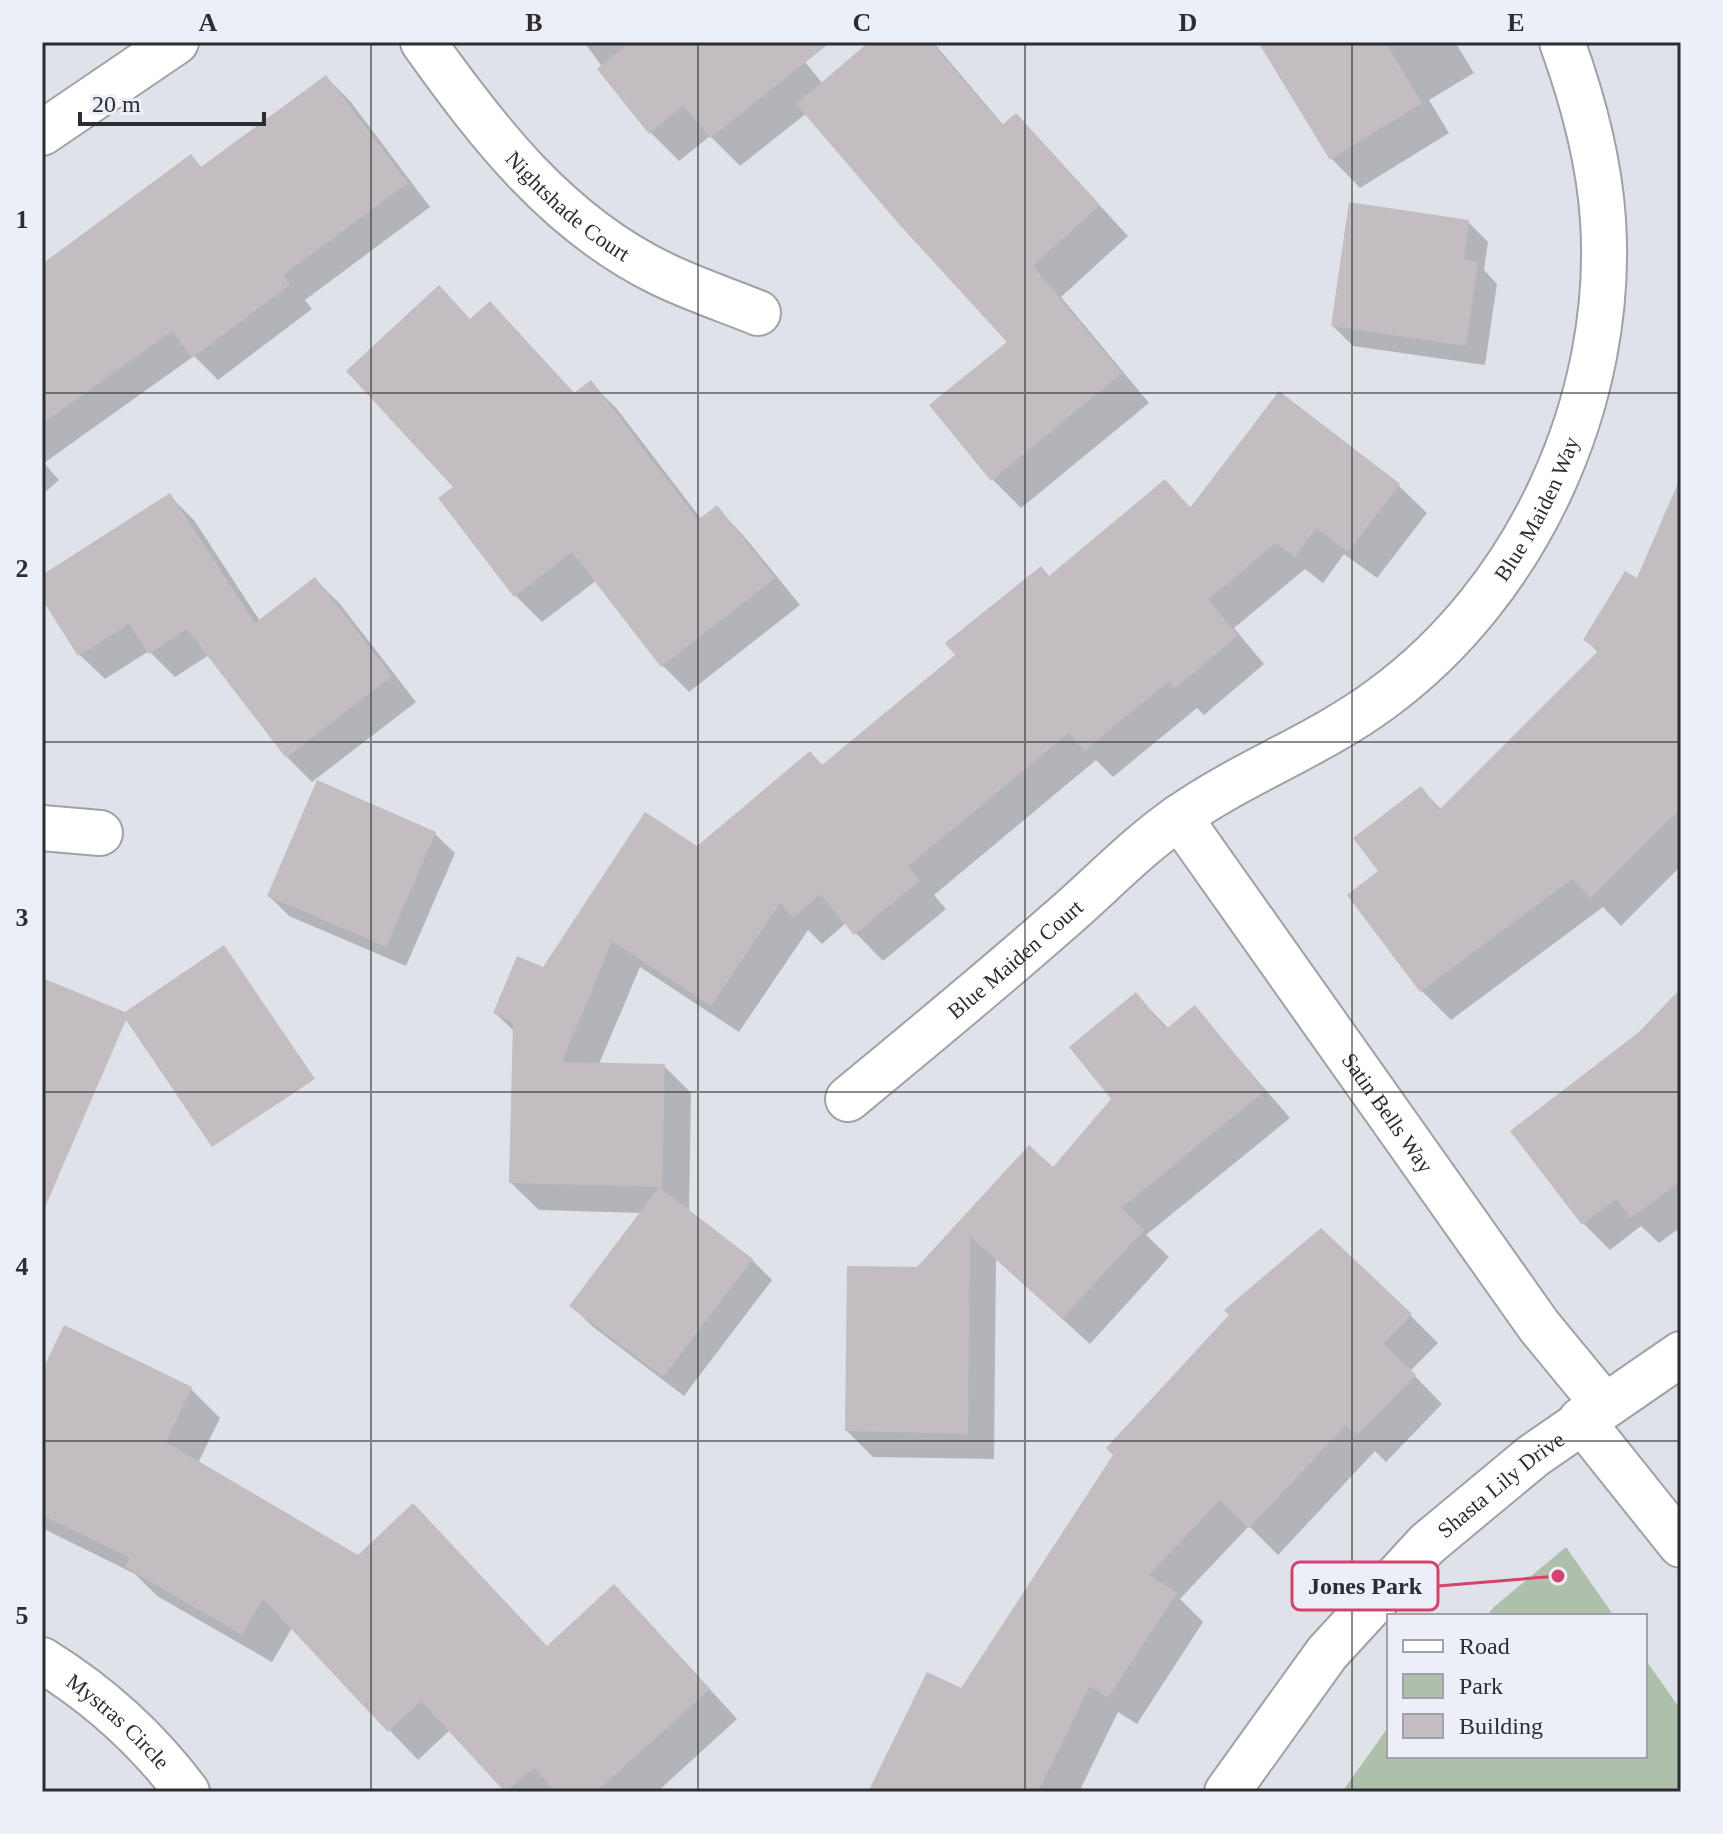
<svg xmlns="http://www.w3.org/2000/svg" width="1723" height="1834" font-family="'Times New Roman',serif">
	<style>
		.green { fill: #aec0ac }
		.shadow { fill: #0003 }
		.building { fill: #c3bcc0 }
		.lines { fill: none; stroke-linecap: round; stroke-linejoin: round }
		.minor-casing { stroke: #9ea1a8; stroke-width: 48 }
		.minor { stroke: #fff; stroke-width: 44 }
		.grid { fill: none; stroke: #2c2d30; stroke-width: 2; stroke-opacity: 0.55 }
		.labels { text-anchor: middle; dominant-baseline: central; stroke-width: 8; stroke-linejoin: round; paint-order: stroke }
		.street-label { font-size: 22px; fill: #2c2d30; stroke: #eceff7 }
		.leader { fill: none; stroke: #d2446d; stroke-width: 3 }
		.callout-dot { fill: #d2446d; stroke: #eceff7; stroke-width: 3 }
		.callout { fill: #eceff7; stroke: #d2446d; stroke-width: 3 }
		.callout-label { font-size: 24px; text-anchor: middle; font-weight: bold; fill: #2c2d30 }
		.neatline { fill: none; stroke: #2c2d30; stroke-width: 3 }
		.grid-label { font-size: 26px; text-anchor: middle; font-weight: bold; fill: #2c2d30 }
	</style>
	<rect width="100%" height="100%" fill="#dfe2e9"/>
	<!-- green -->
	<path class="green" d="M1566,1547l48,69h-128l9,-10z
		M1645,1659l36,51v82h-339l47,-66v30h256z"/>
	<!-- shadow -->
	<path class="shadow" d="M584,42h205l42,52 -91,72 -30,-30 -31,25 -29,-29z
		M873,42h60l71,84 12,-11 112,121 -67,61 88,106 -128,105 -29,-29 18,-137z
		M1289,42h166l19,31 -45,27 20,33 -89,55 -29,-30z
		M326,77l24,24 80,106 -125,93 7,9 -94,71 -24,-24 -150,107 15,17 -17,15v-230l149,-109 12,13z
		M1468,222l20,20 -4,28 13,14 -12,81 -132,-19 -20,-20z
		M471,321l45,9 59,64 16,-11 26,26 85,111 15,-12 26,27 57,70 -111,87 -26,-26 -66,-86 -55,42 -26,-26 -75,-97 15,-12z
		M1279,394l120,92 28,27 -50,65 -33,-24 -21,29 -18,-14 -71,59 30,36 -60,51 -7,-7 -84,69 -17,-17 -162,135 12,14 -63,52 -37,-38 -24,21 -14,-14 -69,102 -99,-65 -41,97 65,2 27,27 -2,119 63,48 20,20 -88,116 -92,-70 -20,-20 70,-93 -103,-3 -28,-27 4,-151 -20,-19 48,-43 154,-121 126,-82 342,-285 27,27z
		M1681,481v385l-60,60 -18,-19 -152,113 -29,-29 -73,-96 32,-23 40,-83 21,21 157,-157 -13,-13 52,-60z
		M169,495l25,25 66,101 55,-42 25,25 76,98 -104,80 -25,-25 -78,-102 -34,22 -26,-26 -44,28 -25,-24 -38,-60v-18z
		M435,834l20,19 -49,113 -117,-50 -20,-20z
		M1681,991v236l-22,16 -18,-17 -31,24 -26,-26 -71,-93 127,-98z
		M1136,995l33,34 26,-21 95,110 -144,117 23,22 -79,87 -94,-85 -2,200 -121,-2 -26,-26 71,-162 135,-99 61,-71z
		M1410,1315l28,28 -28,28 32,33 -56,58 -11,-11 -97,104 -29,-29 -69,73 23,23 -66,102 -19,-12 -39,80h-209l91,-101z
		M42,1364l149,25 29,29 -22,45 160,95 190,89 95,-31 94,103 -80,73h-149l-58,-62 -32,30 -126,-132 -20,34 -115,-66 -22,-22 -93,-46z"/>
	<!-- building -->
	<path class="building" d="M630,42h201l-121,96 -27,-32 -34,28 -52,-65z
		M869,42h62l71,83 14,-12 84,92 -67,61 89,107 -131,108 -62,-76 78,-63 -109,-119 -102,-119z
		M1258,42h127l37,61 -92,57z
		M326,75l82,108 -125,92 7,10 -98,73 -20,-27 -130,93v-160l149,-110 10,13z
		M1349,202l120,18 -5,39 14,3 -12,84 -135,-20z
		M439,285l31,34 20,-18 84,92 17,-13 107,140 19,-15 58,73 -114,89 -89,-115 -58,45 -76,-99 15,-11 -107,-116z
		M1279,391l121,93 -52,68 -32,-24 -21,29 -19,-14 -68,57 30,35 -63,54 -6,-8 -85,70 -15,-18 -161,133 12,14 -66,55 -34,-41 -27,24 -13,-15 -69,103 -99,-65 -50,121 103,2 -3,123 -153,-4 4,-161 -20,-9 24,-57 26,11 102,-155 52,34 113,-95 12,14 133,-110 -10,-12 96,-77 8,10 116,-97 25,29z
		M1681,476v332l-90,90 -19,-19 -152,113 -73,-97 31,-24 -25,-33 68,-52 18,24 160,-160 -16,-10 42,-69 12,7z
		M170,493l85,130 60,-46 77,99 -106,82 -99,-129 -38,25 -20,-30 -51,32 -36,-57v-24z
		M317,780l119,52 -50,115 -119,-51z
		M224,945l91,134 -103,68 -86,-127 -84,194v-236l83,34z
		M1681,988v193l-50,37 -15,-19 -34,26 -72,-94 129,-99z
		M1136,992l30,37 29,-24 70,86 -144,117 23,22 -82,89 -92,-83 -2,198 -123,-3 2,-165 70,1 112,-122 24,22 58,-68 -42,-52z
		M659,1187l94,72 -90,118 -94,-71z
		M1321,1228l91,86 -29,29 33,32 -59,60 -11,-10 -97,103 -29,-28 -71,75 28,18 -69,105 -18,-12 -52,106h-170l59,-120 34,16 152,-233 -7,-7 123,-133 -5,-5z
		M64,1325l128,62 -26,55 192,113 55,-52 134,143 67,-62 96,105 -114,103h-40l-22,-24 -29,24 -84,-91 -33,31 -125,-133 -21,36 -117,-68 5,-9 -88,-43v-144z"/>
	<g class="lines">
		<!-- minor casing -->
		<g class="minor-casing">
			<g id="minor">
				<path id="s1" d="M423,42c65,91 135,182 239,232 31,15 64,26 96,39"/>
				<path d="M42,133l134,-91"/>
				<path id="s2" d="M1179,817l360,509 65,79"/>
				<path d="M42,828l58,5"/>
				<path id="s3" d="M848,1099c70,-58 141,-116 210,-177 40,-34 79,-76 123,-106 63,-44 138,-71 200,-117 147,-107 234,-299 222,-479 -4,-62 -20,-120 -41,-178"/>
				<path d="M1581,1420l100,125"/>
				<path id="s4" d="M42,1660c55,34 106,80 145,132"/>
				<path id="s5" d="M1227,1792l100,-139 100,-109 106,-88 148,-102"/>
			</g>
		</g>
		<!-- minor -->
		<use href="#minor" class="minor"/>
	</g>
	<!-- grid -->
	<path class="grid" d="M371,42v1750M698,42v1750M1025,42v1750M1352,42v1750M42,393h1639M42,742h1639M42,1092h1639M42,1441h1639"/>
	<g class="labels">
		<!-- street labels -->
		<g class="street-label">
			<text stroke="none"><textPath href="#s1" startOffset="220">Nightshade Court</textPath></text>
			<text stroke="none"><textPath href="#s3" startOffset="918">Blue Maiden Way</textPath></text>
			<text stroke="none"><textPath href="#s3" startOffset="218">Blue Maiden Court</textPath></text>
			<text stroke="none"><textPath href="#s2" startOffset="362">Satin Bells Way</textPath></text>
			<text stroke="none"><textPath href="#s5" startOffset="414">Shasta Lily Drive</textPath></text>
			<text stroke="none"><textPath href="#s4" startOffset="98">Mystras Circle</textPath></text>
		</g>
	</g>
	<!-- callouts -->
	<path class="leader" d="M1558 1576L1438 1586"/>
	<circle class="callout-dot" cx="1558" cy="1576" r="8"/>
	<rect class="callout" x="1292" y="1562" width="146" height="48" rx="8"/>
	<g class="callout-label">
		<text x="1365" y="1594">Jones Park</text>
	</g>
	<!-- border -->
	<rect width="1723" height="1834" fill="none" stroke="#eceff7" stroke-width="88"/>
	<!-- legend -->
	<rect x="1387" y="1614" width="260" height="144" fill="#eceff7" stroke="#9fa1a7" stroke-width="2"/>
	<rect x="1403" y="1640" width="40" height="12" fill="#ffffff" stroke="#9fa1a7" stroke-width="2"/>
	<text x="1459" y="1654" font-size="24" fill="#2c2d30">Road</text>
	<rect x="1403" y="1674" width="40" height="24" fill="#aec0ac" stroke="#9fa1a7" stroke-width="2"/>
	<text x="1459" y="1694" font-size="24" fill="#2c2d30">Park</text>
	<rect x="1403" y="1714" width="40" height="24" fill="#c3bcc0" stroke="#9fa1a7" stroke-width="2"/>
	<text x="1459" y="1734" font-size="24" fill="#2c2d30">Building</text>
	<!-- scale -->
	<path d="M80 112v12h184v-12" fill="none" stroke="#2c2d30" stroke-width="4"/>
	<text x="92" y="112" font-size="24" fill="#2c2d30" stroke="#eceff7" stroke-width="6" paint-order="stroke">20 m</text>
	<rect x="44" y="44" width="1635" height="1746" class="neatline"/>
	<g class="grid-label">
		<text x="208" y="31">A</text>
		<text x="534" y="31">B</text>
		<text x="862" y="31">C</text>
		<text x="1188" y="31">D</text>
		<text x="1516" y="31">E</text>
		<text x="22" y="228">1</text>
		<text x="22" y="577">2</text>
		<text x="22" y="926">3</text>
		<text x="22" y="1275">4</text>
		<text x="22" y="1624">5</text>
	</g>
</svg>
